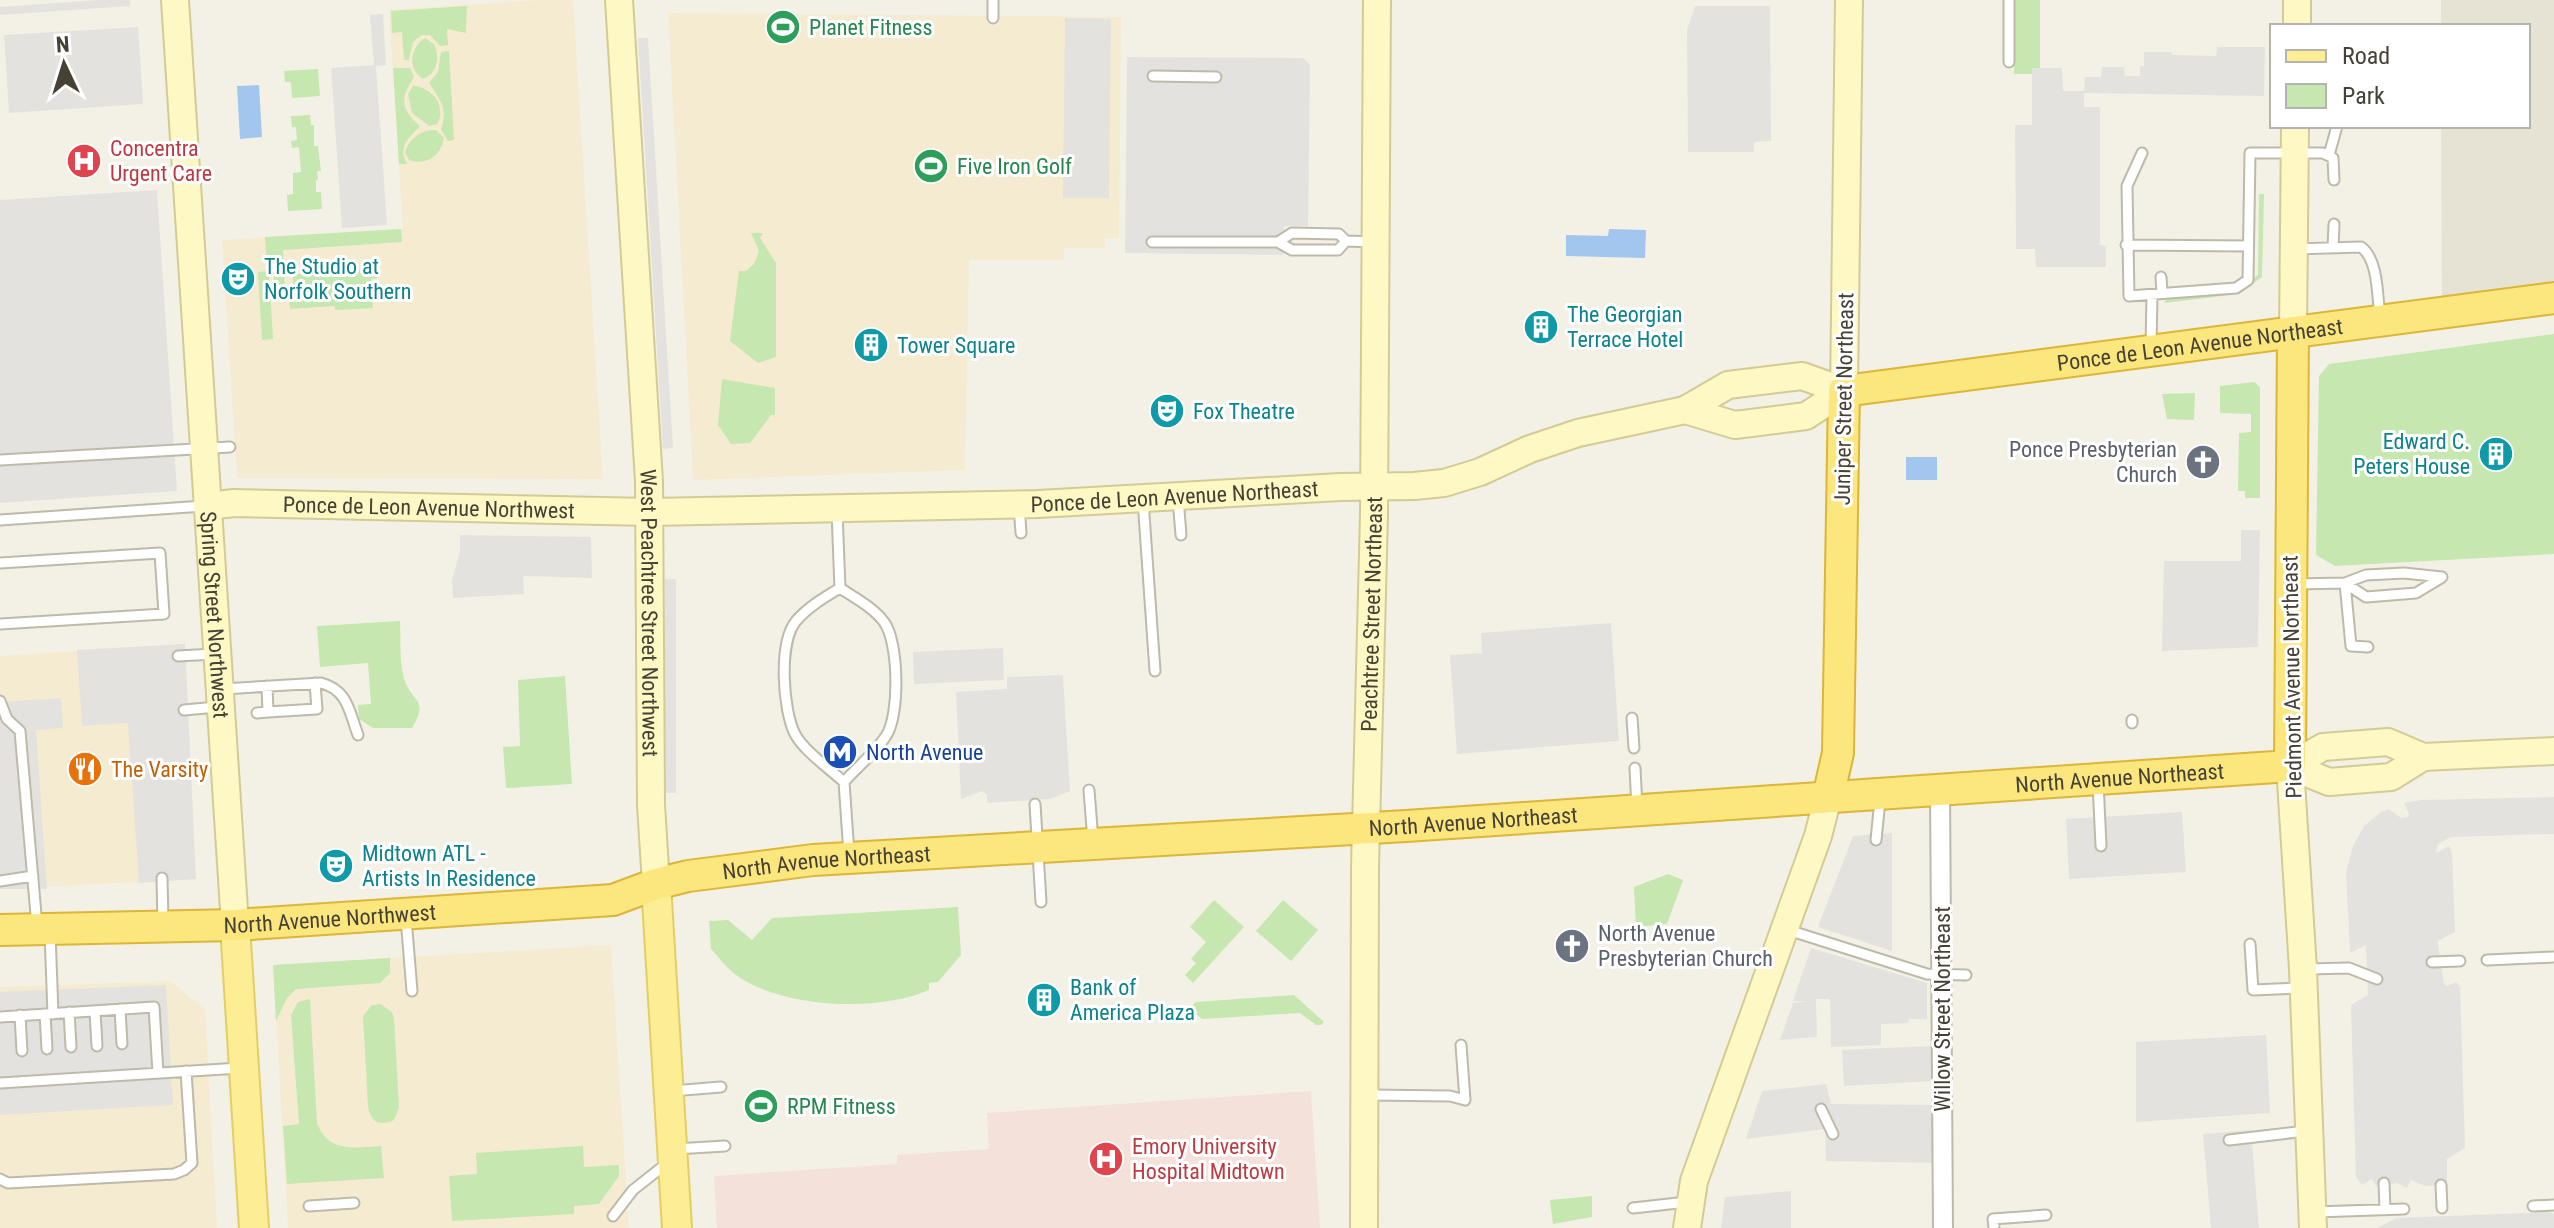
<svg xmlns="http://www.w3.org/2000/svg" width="2554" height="1228" font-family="'Roboto Condensed',sans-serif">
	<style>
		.residential { fill: #e7e3d4 }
		.commercial { fill: #f5ebd1 }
		.medical { fill: #f3e1da }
		.green { fill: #c6e7af }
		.parking { fill: #e4e2de }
		.water { fill: #a3c6ef }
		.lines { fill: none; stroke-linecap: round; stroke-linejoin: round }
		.service-casing { stroke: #bebaa9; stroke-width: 13 }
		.minor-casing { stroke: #bebaa9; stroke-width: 22 }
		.secondary-casing { stroke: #d3cb96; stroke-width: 30 }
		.primary-casing { stroke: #e2ce65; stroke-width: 32 }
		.trunk-casing { stroke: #dbb638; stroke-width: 34 }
		.service { stroke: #fff; stroke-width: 9 }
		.minor { stroke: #fff; stroke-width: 18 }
		.secondary { stroke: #fef8c5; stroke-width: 26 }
		.primary { stroke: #fdee95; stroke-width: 28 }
		.trunk { stroke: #fce67e; stroke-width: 30 }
		.labels { text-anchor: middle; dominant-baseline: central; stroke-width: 6; stroke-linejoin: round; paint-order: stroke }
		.leisure-label { font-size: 22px; fill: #27864d; stroke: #fff; text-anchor: start }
		.health-label { font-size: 22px; fill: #be3a42; stroke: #fff; text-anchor: start }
		.culture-label { font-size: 22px; fill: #0d838f; stroke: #fff; text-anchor: start }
		.street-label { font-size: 22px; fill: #464135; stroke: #fff }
		.worship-label { font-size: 22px; fill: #5b616d; stroke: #fff; text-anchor: end }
		.transit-label { font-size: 22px; fill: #164399; stroke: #fff; text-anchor: start }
		.food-label { font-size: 22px; fill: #c56008; stroke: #fff; text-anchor: start }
	</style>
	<rect width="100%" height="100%" fill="#f3f1e6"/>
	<!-- residential -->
	<path class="residential" d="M2441,0h113v295l-112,14 -1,-183h87v-100h-87z"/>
	<!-- commercial -->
	<path class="commercial" d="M539,0h34l30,479 -366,-1 -15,-238 181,-11 -14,-219z
		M668,13l453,4 -2,221h-14v10h-41v12h-95l-4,210 -272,10z
		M185,644l11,235 -196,10v-233z
		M611,945l18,283h-341l-15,-263z
		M170,981l35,28 12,219h-217v-241z"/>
	<!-- medical -->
	<path class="medical" d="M1311,1091l9,137h-603l-3,-52 183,-12v-9l92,-6 -2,-36z"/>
	<!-- green -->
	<path class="green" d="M2014,0h26v68h-8v6h-18z
		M467,6l-1,27 -19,-4 1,16 -8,1 -10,-11h-8l-9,7 -4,18h-5l-2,-28 -10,1 -1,-22z
		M425,38l9,6c6,13 4,29 -11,35 -16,-11 -13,-31 2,-41z
		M449,51l5,89 -6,1 -7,-12c8,-21 -2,-30 -12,-46l9,-11 3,-20z
		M393,68h17l4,9c-13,20 -15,31 6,49 -11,12 -23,20 -13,38h-8z
		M318,69l2,27 -28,2 -1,-16h-6l-1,-11z
		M413,86c20,1 34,21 24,38l-8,2 -17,-13 -4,-19z
		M310,115l1,10h3v21h4l3,25h-4l1,8 -2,1v12h5l1,17 -34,2 -1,-16 6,-1v-21l8,-1 -2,-25 -7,1 -1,-7 6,-1 -1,-13h-4l-1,-11z
		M436,130l8,8c-3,18 -18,28 -35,22l-4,-8c5,-15 16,-22 31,-22z
		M2259,194h5l-2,83 -23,17 -75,9 3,-5 70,-8 21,-15z
		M401,229l1,13 -119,8 2,39h-10l-2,-22h-6l-2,-30z
		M751,233h12l-3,5 16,25v94l-18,6 -28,-22 9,-70h7l8,-7 5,-13z
		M376,269l1,9 -6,1 2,29 -38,2v-4l-45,3 -1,-11h5l-1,-24z
		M269,271l4,68 -11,1 -4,-68z
		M2554,334v220l-219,12 -19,-11 3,-179 10,-12z
		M722,379l53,9v27h-4l-21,28 -19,1 -13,-19z
		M2254,382l6,5v111h-15v-7h-7l1,-58 12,-1v-18l-31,-1v-27z
		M2195,393l-1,27 -27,-1 -5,-25z
		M400,621c1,17 -1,40 4,57 7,25 26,20 8,50h-39l-14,-9 -1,-14 13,-1 -3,-41 -48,4 -3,-41z
		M565,676l7,108 -66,4 -3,-41 17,-1 -2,-66z
		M1668,874l15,6 -16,44 -31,3 -2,-40z
		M1214,900l30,27 -51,56 -8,-8 11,-12 -5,-4 15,-17 -16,-15z
		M1283,900l35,30 -27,31 -35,-30z
		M958,907l3,48 -23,27 -9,1v7c-50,22 -140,18 -187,-11 -12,-7 -22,-20 -31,-30l-2,-28 19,-1 24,20 20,-22z
		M390,958v15l-10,10 -84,6 -9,9 -11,23 -3,-56z
		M1294,995l30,27 -3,3h-5l-16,-12 -98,6 -13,-11 7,-6z
		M310,999l7,124c11,30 38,25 64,23l3,32 -97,6 -4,-58 16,-2 -8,-109 7,-13z
		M380,1004l12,8 2,7 5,88 -5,13c-14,7 -24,2 -26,-14l-5,-90 9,-11z
		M583,1146l1,21 35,-2v11l-20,28 -25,2v8l-122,7 -3,-45 28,-2 -1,-21z
		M1592,1196v21l-39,7 -3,-24z"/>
	<!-- parking -->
	<path class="parking" d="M99,0h31v6l-130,9v-8z
		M1695,6h75l1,135 -17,1v10h-66l-1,-122z
		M383,14l3,51 -10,1 11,159 -45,3 -11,-160 43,-3 -4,-50z
		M1065,18l46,1 -2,179h-46z
		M138,27l5,77 -134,9 -5,-78z
		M638,38h10l25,410 -10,1z
		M2217,47h48l-1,49 -180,-3v14h16v138l6,1v21h-70l-1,-18h-19v-6l-1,-118h17v-57h30l1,23h21l1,-14h16l1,-10h22l1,9h15v-10h4v-14h27l1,3 44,1z
		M1127,57l176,1 7,7 -2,161h-24l-1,29 -158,-2z
		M157,190l20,301 -177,12v-303z
		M2241,530h19l-2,117 -96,4 2,-90h77z
		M460,535l131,2 1,41 -69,-2 1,18 -71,4 -1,-18 8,-29z
		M665,579h11v214h-11z
		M1611,623l8,118 -162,13 -7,-99 32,-2 -1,-20z
		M185,644l11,235 -57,4 -11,-160 -46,3 -5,-76z
		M1003,648l1,32 -90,4 -1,-32z
		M1063,675l7,116 -20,8 -63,4v-8l-5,-4 -21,8 -5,-107 51,-3v-12z
		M61,698l2,30 -27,2 11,159h-47v-187z
		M2554,797v37l-103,3 -13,7 -2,9 13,-7 3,7 3,79 -17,9v4l6,39 3,2 9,-4 4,5 5,161 -18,11v26l-22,1 -14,-6 -4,8 -10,-5 -21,3 -4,-7 -10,6 -6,-8 -5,-172 17,-10 -2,-50 -16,8 -4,-81 7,-26 11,-20 17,-14 8,-3 12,9 7,-1 1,-3 -5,-11 17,-3z
		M2182,812l4,60 -117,7 -3,-60z
		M1892,833v118l-74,-24 35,-91z
		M1811,948l116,35v36h-18l-1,4 -27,1v21l-50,2 -1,-48h-14l1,38 -37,3 13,-37 14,-2h-14z
		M166,985l7,120 -173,10v-123z
		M2266,1035l4,78 -134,9v-80z
		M1931,1046l2,35 -89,5 -2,-36z
		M1826,1084l5,20 102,1v58l-107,-2 -1,-32 -79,10 16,-48z
		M2251,1130l8,98h-48l-8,-94z
		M1791,1191v37h-70l4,-31z
		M2549,1212l5,2v14h-177l20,-10z"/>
	<!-- water -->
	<path class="water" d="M259,85l3,52 -22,2 -3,-53z
		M1609,229l37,1 -1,28 -79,-2v-21l42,1z
		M1906,457h31v23h-31z"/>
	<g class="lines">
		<!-- service casing -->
		<g class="service-casing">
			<path id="service" d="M993,18v-18
				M2009,62v-62
				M1153,76l63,1
				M2142,153l-15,33 2,110 107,-8 12,-8 2,-127h73l10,5 1,22
				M2329,155l8,-29
				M1152,242h126l14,8h46l8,-9
				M1278,242l14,-9 47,1 7,7 27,1
				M2126,245l122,1
				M2333,248l1,-24
				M2294,249l67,-2c18,13 16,50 19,70
				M2161,277l1,16
				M2151,347l1,-52
				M0,460l230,-13
				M1178,498l3,37
				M1143,500l12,171
				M1019,505l2,28
				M837,512l3,76
				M0,520l204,-14
				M0,563l160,-10 4,61 -164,10
				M2345,583l21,14 13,-1 37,-3 25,-15
				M2345,583l6,63 17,1
				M2294,584l51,-1 21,-8 38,-2 38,4
				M840,588c-15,9 -32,19 -44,33 -18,22 -13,90 -1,113 8,16 35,35 49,48l5,72
				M840,588c15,10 34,20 44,34 15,20 16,94 2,114 -11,17 -29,31 -42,46
				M178,656l36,-2
				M223,689l98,-6c27,7 28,28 37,52
				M0,701l7,18 13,12 17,195
				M184,710l33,-3
				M268,712l49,-3 -2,-26
				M257,713l11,-1 -1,-26
				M1632,718l2,30
				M2132,723v-3
				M1635,768l2,40
				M2098,782l3,64
				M1089,790l4,51
				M1035,804l6,98
				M1876,840l4,-40
				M162,878l1,45
				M0,881l33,-5
				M406,918l6,73
				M1788,930l139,44 39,1
				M50,933l3,81
				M2250,944l3,46 47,-2
				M2487,960l67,-3
				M2432,962l28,-1
				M2307,969l42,-1 28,11
				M120,1009l2,35
				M95,1011l2,35
				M69,1012l2,35
				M45,1014l2,35
				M20,1015l2,36
				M0,1017l154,-10 4,66
				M0,1083l240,-15
				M672,1091l49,-4
				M1369,1095l81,1 15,4 -4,-55
				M1821,1109l12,25
				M2229,1140l77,-9
				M675,1149l50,-3
				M0,1179l8,4 166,-9 10,-4 8,-7 -6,-92
				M2384,1183l1,27
				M2441,1185l1,23
				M309,1206l45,-3
				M2533,1206l21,-1
				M1633,1208l54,-6
				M2316,1212l88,-3
				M613,1216l20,-26 33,-26
				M1994,1228l-1,-9 53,-4"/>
		</g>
		<!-- minor casing -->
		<g class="minor-casing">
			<path id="minor" d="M1940,789l3,439"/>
		</g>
		<!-- secondary casing -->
		<g class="secondary-casing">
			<g id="secondary">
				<path id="s1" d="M175,0l60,925"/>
				<path id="s2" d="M619,0l30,481 2,324 5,79"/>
				<path d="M2297,26v-26"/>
				<path d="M2293,332l2,-206"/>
				<path d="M1844,391l5,-391"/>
				<path d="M1685,410l50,15 71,-9 38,-25"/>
				<path id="s3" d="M207,506l27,-3 416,9 388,-8 302,-17 74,-1 30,-3 36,-11 50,-23 48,-16 107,-23 43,-25 74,-9 42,15"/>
				<path d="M2290,766l13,203 10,259"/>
				<path d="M2290,766l33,-19 65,-5 35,15 131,-6"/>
				<path d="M2290,766l39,16 62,-5 32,-20"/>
				<path id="s4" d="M1364,1228l1,-361 9,-353 3,-514"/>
				<path d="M1687,1228l7,-47 124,-345 10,-39"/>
			</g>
		</g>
		<!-- primary casing -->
		<g class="primary-casing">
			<path id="primary" d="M656,884l21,344
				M235,925l19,303"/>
		</g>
		<!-- trunk casing -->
		<g class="trunk-casing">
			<g id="trunk">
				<path id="s5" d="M1828,797l10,-44 6,-362 710,-93"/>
				<path id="s6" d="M0,930l235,-5 378,-25 43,-16 32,-8 125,-16 593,-34 884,-60 3,-434"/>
			</g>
		</g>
		<!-- service -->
		<use href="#service" class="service"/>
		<!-- minor -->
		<use href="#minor" class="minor"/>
		<!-- secondary -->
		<use href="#secondary" class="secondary"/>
		<!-- primary -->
		<use href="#primary" class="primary"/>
		<!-- trunk -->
		<use href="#trunk" class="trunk"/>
	</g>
	<!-- icons -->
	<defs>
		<g id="stadium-disc" transform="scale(1.8)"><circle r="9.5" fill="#2e9e5b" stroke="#fff"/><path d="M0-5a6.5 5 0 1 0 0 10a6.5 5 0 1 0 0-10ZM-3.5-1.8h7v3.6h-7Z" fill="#fff"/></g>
		<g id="hospital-disc" transform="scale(1.8)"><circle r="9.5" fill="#e0444e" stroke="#fff"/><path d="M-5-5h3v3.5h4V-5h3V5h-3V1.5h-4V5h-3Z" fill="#fff"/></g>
		<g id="theatre-disc" transform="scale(1.8)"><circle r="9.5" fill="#0f9aa8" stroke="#fff"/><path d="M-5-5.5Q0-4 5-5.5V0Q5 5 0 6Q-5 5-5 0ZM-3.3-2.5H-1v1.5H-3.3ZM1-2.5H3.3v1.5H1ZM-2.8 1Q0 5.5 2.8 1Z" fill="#fff"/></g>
		<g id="building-disc" transform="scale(1.8)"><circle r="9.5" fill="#0f9aa8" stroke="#fff"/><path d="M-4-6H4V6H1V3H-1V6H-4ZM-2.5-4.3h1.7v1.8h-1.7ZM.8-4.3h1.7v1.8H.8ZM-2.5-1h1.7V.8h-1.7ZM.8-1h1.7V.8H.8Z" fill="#fff"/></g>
		<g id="church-disc" transform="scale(1.8)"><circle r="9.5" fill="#6b7280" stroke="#fff"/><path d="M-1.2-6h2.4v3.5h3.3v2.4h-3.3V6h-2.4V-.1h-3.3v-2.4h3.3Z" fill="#fff"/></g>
		<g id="metro-disc" transform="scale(1.8)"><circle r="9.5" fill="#1a4fb4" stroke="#fff"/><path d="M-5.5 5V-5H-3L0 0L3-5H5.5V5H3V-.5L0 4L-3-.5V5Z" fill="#fff"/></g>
		<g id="restaurant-disc" transform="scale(1.8)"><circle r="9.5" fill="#e8710a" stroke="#fff"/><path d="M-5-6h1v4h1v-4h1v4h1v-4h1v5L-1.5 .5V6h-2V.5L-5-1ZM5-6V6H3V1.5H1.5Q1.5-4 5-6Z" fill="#fff"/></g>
	</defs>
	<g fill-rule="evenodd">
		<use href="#stadium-disc" x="783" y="27"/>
		<use href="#hospital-disc" x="84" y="161"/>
		<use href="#stadium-disc" x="931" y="166"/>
		<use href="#theatre-disc" x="238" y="279"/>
		<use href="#building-disc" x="1541" y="327"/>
		<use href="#building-disc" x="871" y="345"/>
		<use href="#theatre-disc" x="1167" y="411"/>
		<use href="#building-disc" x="2496" y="454"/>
		<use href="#church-disc" x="2203" y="462"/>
		<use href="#metro-disc" x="840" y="752"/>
		<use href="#restaurant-disc" x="85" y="769"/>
		<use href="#theatre-disc" x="336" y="866"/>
		<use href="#church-disc" x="1572" y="946"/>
		<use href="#building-disc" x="1044" y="1000"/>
		<use href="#stadium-disc" x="761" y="1106"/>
		<use href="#hospital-disc" x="1106" y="1159"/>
	</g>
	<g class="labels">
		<!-- leisure labels -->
		<g class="leisure-label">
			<text x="809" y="27">Planet Fitness</text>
			<text x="957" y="166">Five Iron Golf</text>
			<text x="787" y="1106">RPM Fitness</text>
		</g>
		<!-- health labels -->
		<g class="health-label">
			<text x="110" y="148">Concentra<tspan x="110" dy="25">Urgent Care</tspan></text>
			<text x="1132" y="1146">Emory University<tspan x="1132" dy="25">Hospital Midtown</tspan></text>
		</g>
		<!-- culture labels -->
		<g class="culture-label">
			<text x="264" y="266">The Studio at<tspan x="264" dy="25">Norfolk Southern</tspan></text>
			<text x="1567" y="314">The Georgian<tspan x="1567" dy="25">Terrace Hotel</tspan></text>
			<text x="897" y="345">Tower Square</text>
			<text x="1193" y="411">Fox Theatre</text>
			<text x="2470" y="441" text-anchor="end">Edward C.<tspan x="2470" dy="25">Peters House</tspan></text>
			<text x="362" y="853">Midtown ATL -<tspan x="362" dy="25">Artists In Residence</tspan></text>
			<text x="1070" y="987">Bank of<tspan x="1070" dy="25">America Plaza</tspan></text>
		</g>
		<!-- street labels -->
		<g class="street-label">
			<text stroke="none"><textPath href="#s5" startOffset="766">Ponce de Leon Avenue Northeast</textPath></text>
			<text transform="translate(1844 399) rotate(-89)">Juniper Street Northeast</text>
			<text stroke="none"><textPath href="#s3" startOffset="968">Ponce de Leon Avenue Northeast</textPath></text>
			<text stroke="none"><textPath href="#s3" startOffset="222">Ponce de Leon Avenue Northwest</textPath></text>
			<text stroke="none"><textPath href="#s1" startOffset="616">Spring Street Northwest</textPath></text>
			<text stroke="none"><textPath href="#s2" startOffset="614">West Peachtree Street Northwest</textPath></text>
			<text stroke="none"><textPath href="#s4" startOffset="614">Peachtree Street Northeast</textPath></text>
			<text transform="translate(2292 677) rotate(-91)">Piedmont Avenue Northeast</text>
			<text stroke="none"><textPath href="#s6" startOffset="2128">North Avenue Northeast</textPath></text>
			<text stroke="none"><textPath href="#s6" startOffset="1480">North Avenue Northeast</textPath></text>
			<text stroke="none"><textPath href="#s6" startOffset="832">North Avenue Northeast</textPath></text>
			<text stroke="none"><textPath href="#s6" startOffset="330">North Avenue Northwest</textPath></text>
			<text transform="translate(1942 1009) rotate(-90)">Willow Street Northeast</text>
		</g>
		<!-- worship labels -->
		<g class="worship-label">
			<text x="2177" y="449">Ponce Presbyterian<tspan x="2177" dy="25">Church</tspan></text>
			<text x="1598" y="933" text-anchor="start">North Avenue<tspan x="1598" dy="25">Presbyterian Church</tspan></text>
		</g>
		<!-- transit labels -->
		<g class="transit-label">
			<text x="866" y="752">North Avenue</text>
		</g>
		<!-- food labels -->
		<g class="food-label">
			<text x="111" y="769">The Varsity</text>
		</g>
	</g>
	<!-- legend -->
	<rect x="2270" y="24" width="260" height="104" fill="#ffffff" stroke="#b5b3ae" stroke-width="2"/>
	<rect x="2286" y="50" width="40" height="12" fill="#fdee95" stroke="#b5b3ae" stroke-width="2"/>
	<text x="2342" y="64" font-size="24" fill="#464135">Road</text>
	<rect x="2286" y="84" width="40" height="24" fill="#c6e7af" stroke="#b5b3ae" stroke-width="2"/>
	<text x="2342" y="104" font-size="24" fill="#464135">Park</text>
	<!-- north arrow -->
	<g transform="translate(64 64) rotate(356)" stroke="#ffffff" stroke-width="6" paint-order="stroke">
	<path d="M0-6L14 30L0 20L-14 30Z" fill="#464135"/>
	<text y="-12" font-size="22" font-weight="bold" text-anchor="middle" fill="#464135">N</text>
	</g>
</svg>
